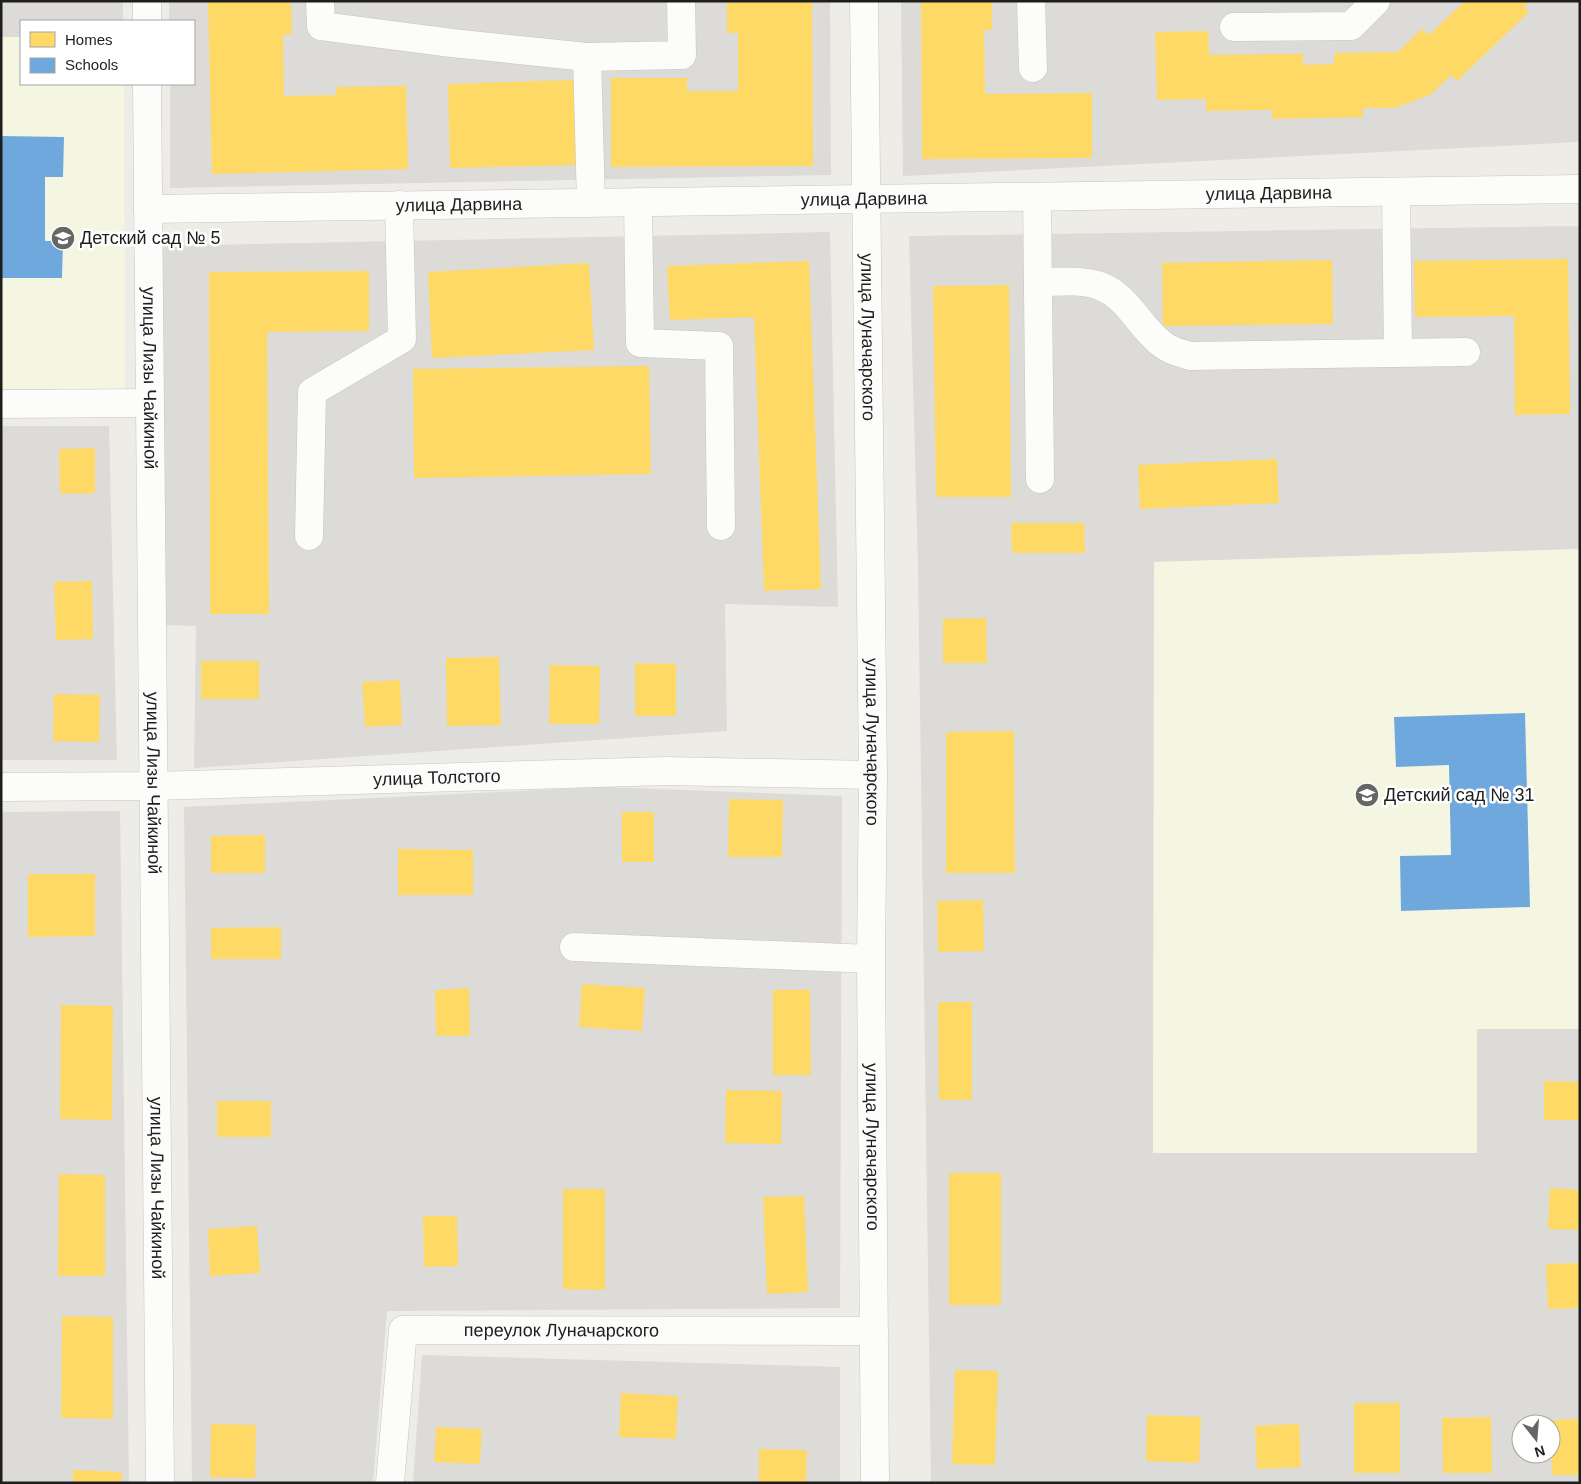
<svg xmlns="http://www.w3.org/2000/svg" width="1581" height="1484" font-family="Arial,sans-serif">
	<style>
		.residential { fill: #dcdbd8; fill-rule: evenodd }
		.education { fill: #f5f6e1 }
		.homes { fill: #ffd966 }
		.schools { fill: #6fa8dc }
		.lines { fill: none; stroke-linecap: round; stroke-linejoin: round }
		.minor-casing { stroke: #c5c5c2; stroke-width: 29 }
		.minor { stroke: #fcfcfb; stroke-width: 28 }
		.labels { text-anchor: middle; dominant-baseline: central; stroke-width: 5; stroke-linejoin: round; paint-order: stroke }
		.street-label { font-size: 18px; fill: #1e1e1e; stroke: #fff }
		.poi-label { font-size: 18px; fill: #1e1e1e; stroke: #fff; text-anchor: start }
	</style>
	<rect width="100%" height="100%" fill="#edece6"/>
	<!-- residential -->
	<path class="residential" d="M1,1h122v20h-102v16h-20z
		M169,1h661l1,174 -661,13v-104h24v-63h-25z
		M901,1h679v141l-677,34z
		M1580,226v323l-425,13 -2,590 323,1 1,-124h103v454h-649l-13,-917 -9,-330zM1521,1424h30v30h-30z
		M830,232l8,375 -113,-3 2,127 -533,37 2,-142 -35,-1v-379z
		M1,426h108l8,334h-116z
		M602,787l240,9 -2,512 -453,3 -14,172h-181l-8,-676z
		M120,811l9,672h-128v-671z
		M422,1355l418,12v116h-427z"/>
	<!-- education -->
	<path class="education" d="M1,37h20v47h103l1,307 -124,1z
		M1580,549v480h-103v124h-324l1,-591z"/>
	<!-- homes -->
	<path class="homes" d="M208,1h83l1,33 -9,1 1,61 52,-1v-8l70,-1 2,83 -196,5z
		M727,1h85l1,165 -202,1v-89h76v13h51v-58h-11z
		M921,1h71v29h-8l1,64 107,-1v65l-170,1z
		M1465,1h65l-6,6 5,5 -72,69 -6,-6 -21,20 -35,13h-32v9l-91,2v-9l-66,1v-12l-49,1 -2,-68 53,-1 1,24 94,-1v11l31,-1v-11l64,-1 24,-23 7,6z
		M575,80l2,85 -127,3 -2,-84z
		M1568,259l2,155 -55,1 -1,-99 -99,1 -1,-56z
		M1332,260l1,64 -170,2 -1,-63z
		M809,261l12,328 -57,2 -10,-274 -84,3 -3,-54z
		M589,263l5,87 -162,8 -4,-86z
		M369,271v60l-102,1 2,282h-59l-1,-342z
		M1009,285l2,212h-75l-3,-211z
		M649,366l2,108 -237,4 -1,-109z
		M95,448v45l-35,1 -1,-45z
		M1277,459l2,44 -139,6 -2,-44z
		M1011,523h73l1,30h-73z
		M92,581l1,58 -37,1 -2,-58z
		M986,618l1,45h-44v-44z
		M499,657l2,68 -54,1 -1,-68z
		M201,661h58v38h-58z
		M635,663l41,1v52h-41z
		M550,665l50,1 -1,58h-50z
		M400,680l2,45 -37,2 -3,-45z
		M54,694l46,1 -1,47 -46,-1z
		M1014,731l1,142h-69v-141z
		M729,799l54,1 -1,57h-54z
		M622,812h32v50h-32z
		M265,835v38h-54v-37z
		M398,849l75,1v45h-75z
		M28,874h67v62l-67,1z
		M983,900l1,51 -46,1 -1,-51z
		M281,927v32h-70v-31z
		M582,984l63,4 -3,43 -63,-4z
		M469,988l1,48h-34l-1,-46z
		M773,990h37l1,85h-38z
		M938,1002h34v98h-33z
		M61,1005l52,1 -1,114 -52,-1z
		M1544,1081l36,1v38h-36z
		M726,1090l56,1 -1,53 -56,-1z
		M217,1101h54v36h-54z
		M949,1173h52v132h-52z
		M59,1174l46,1v101h-47z
		M1550,1188l30,2v40l-32,-1z
		M563,1189h42v101l-42,-1z
		M804,1196l4,96 -41,2 -4,-97z
		M423,1216h34l1,50 -34,1z
		M257,1226l3,47 -50,3 -2,-47z
		M1580,1263v45l-32,1 -2,-45z
		M62,1316l51,1v102l-52,-1z
		M955,1370l43,1 -3,94 -43,-1z
		M621,1393l57,3 -2,43 -57,-2z
		M1354,1403h46v70h-46z
		M1147,1415l54,2 -2,46 -53,-2z
		M1491,1417l1,56h-49l-1,-55z
		M1580,1419v56h-28l-1,-55z
		M211,1424l45,1 -1,53 -45,-1z
		M1299,1424l2,43 -44,2 -2,-43z
		M436,1427l46,2 -2,35 -46,-2z
		M759,1449l48,1 -1,33h-47z
		M73,1470l49,2 -1,11h-48z"/>
	<!-- schools -->
	<path class="schools" d="M1,136l63,1 -1,40h-18v64h18l-1,37h-61z
		M1525,713l5,194 -129,4 -1,-55 51,-1 -2,-90 -53,2 -2,-50z"/>
	<g class="lines">
		<!-- minor casing -->
		<g class="minor-casing">
			<g id="minor">
				<path d="M147,1v20"/>
				<path d="M320,1l1,25 131,17 135,14 95,-2 -1,-54"/>
				<path id="s1" d="M864,1l9,774 -2,184 4,524"/>
				<path d="M1031,1l2,67"/>
				<path d="M1234,27l117,-1 25,-25"/>
				<path d="M587,57l4,146"/>
				<path id="s2" d="M147,84l13,1399"/>
				<path d="M1396,192l2,161"/>
				<path d="M1037,197l3,282"/>
				<path d="M638,202l2,141 79,3 2,180"/>
				<path id="s3" d="M148,209l1432,-20"/>
				<path d="M1038,282c20,0 43,-3 62,4 29,11 39,41 62,58 8,7 19,9 28,12l276,-4"/>
				<path d="M1,404l149,-1"/>
				<path d="M309,536l3,-144 90,-53 -3,-134"/>
				<path id="s4" d="M1,787l153,-1 512,-15 207,4"/>
				<path d="M574,947l297,12"/>
				<path id="s5" d="M390,1483l13,-153 471,1"/>
			</g>
		</g>
		<!-- minor -->
		<use href="#minor" class="minor"/>
	</g>
	<!-- icons -->
	<defs>
		<g id="school-disc" transform="scale(1.25)"><circle r="9.5" fill="#666664" stroke="#fff"/><path d="M0-5L7-2L0 1L-7-2ZM-4 1L0 2.5L4 1V4Q0 6-4 4Z" fill="#fff"/></g>
	</defs>
	<g fill-rule="evenodd">
		<use href="#school-disc" x="63" y="238"/>
		<use href="#school-disc" x="1367" y="795"/>
	</g>
	<g class="labels">
		<!-- street labels -->
		<g class="street-label">
			<text stroke="none"><textPath href="#s3" startOffset="1121">улица Дарвина</textPath></text>
			<text stroke="none"><textPath href="#s3" startOffset="716">улица Дарвина</textPath></text>
			<text stroke="none"><textPath href="#s3" startOffset="311">улица Дарвина</textPath></text>
			<text stroke="none"><textPath href="#s1" startOffset="336">улица Луначарского</textPath></text>
			<text stroke="none"><textPath href="#s2" startOffset="294">улица Лизы Чайкиной</textPath></text>
			<text stroke="none"><textPath href="#s1" startOffset="741">улица Луначарского</textPath></text>
			<text stroke="none"><textPath href="#s4" startOffset="436">улица Толстого</textPath></text>
			<text stroke="none"><textPath href="#s2" startOffset="699">улица Лизы Чайкиной</textPath></text>
			<text stroke="none"><textPath href="#s1" startOffset="1146">улица Луначарского</textPath></text>
			<text stroke="none"><textPath href="#s2" startOffset="1104">улица Лизы Чайкиной</textPath></text>
			<text stroke="none"><textPath href="#s5" startOffset="312">переулок Луначарского</textPath></text>
		</g>
		<!-- poi labels -->
		<g class="poi-label">
			<text x="80" y="238">Детский сад № 5</text>
			<text x="1384" y="795">Детский сад № 31</text>
		</g>
	</g>
	<!-- border -->
	<rect width="1581" height="1484" fill="none" stroke="#1e1e1e" stroke-width="5"/>
	<!-- legend -->
	<rect x="20" y="20" width="175" height="65" fill="#ffffff" stroke="#a5a5a5"/>
	<rect x="30" y="32" width="25" height="15" fill="#ffd966" stroke="#a5a5a5"/>
	<text x="65" y="45" font-size="15" fill="#1e1e1e">Homes</text>
	<rect x="30" y="58" width="25" height="15" fill="#6fa8dc" stroke="#a5a5a5"/>
	<text x="65" y="70" font-size="15" fill="#1e1e1e">Schools</text>
	<!-- north arrow -->
	<g transform="translate(1536 1439) rotate(163)"><circle r="24" fill="#ffffff" stroke="#a5a5a5"/>
	<path d="M0-4L9 19L0 12L-9 19Z" fill="#666664"/>
	<text y="-8" font-size="14" font-weight="bold" text-anchor="middle" fill="#1e1e1e">N</text>
	</g>
</svg>
